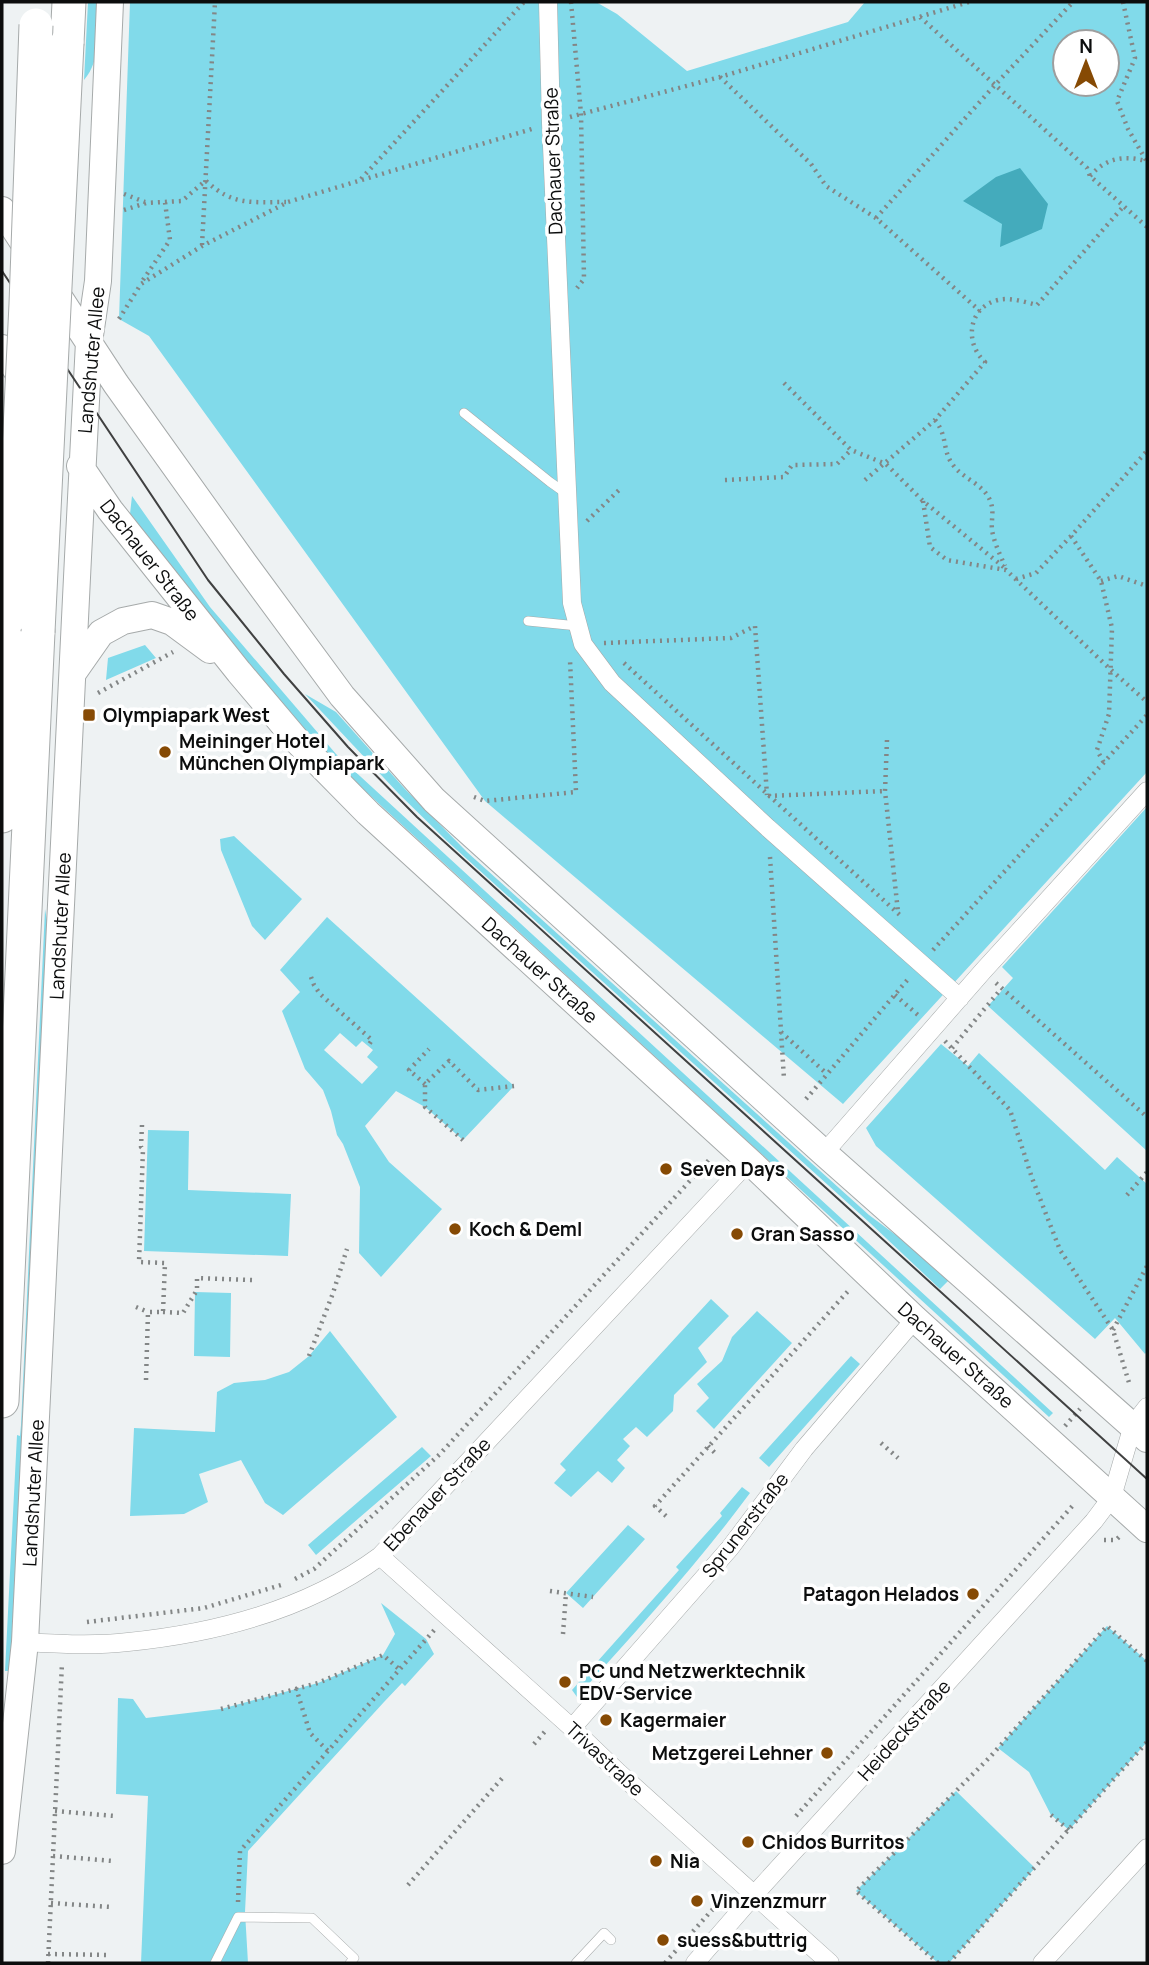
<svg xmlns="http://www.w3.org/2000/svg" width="1149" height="1965" font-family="Manrope,sans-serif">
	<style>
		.green { fill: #81daea; fill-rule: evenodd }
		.water { fill: #44abbc }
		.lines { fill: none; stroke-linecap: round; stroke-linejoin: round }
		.lane-casing { stroke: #a6aaaa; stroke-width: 10 }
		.street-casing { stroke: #a6aaaa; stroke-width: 19 }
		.secondary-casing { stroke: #a6aaaa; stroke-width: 28 }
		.highway-casing { stroke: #a6aaaa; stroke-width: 35 }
		.path { stroke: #838686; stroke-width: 4.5; stroke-dasharray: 2 5; stroke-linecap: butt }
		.lane { stroke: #fff; stroke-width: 9 }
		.street { stroke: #fff; stroke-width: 18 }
		.secondary { stroke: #fff; stroke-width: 26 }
		.highway { stroke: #fff; stroke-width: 33 }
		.tram { stroke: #404141; stroke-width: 2 }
		.highway-bridge-casing { stroke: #a6aaaa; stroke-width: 35; stroke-linecap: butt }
		.highway-bridge { stroke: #fff; stroke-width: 33 }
		.poi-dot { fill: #864a04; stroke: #fff; stroke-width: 2.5 }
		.labels { text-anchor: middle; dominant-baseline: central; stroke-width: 7; stroke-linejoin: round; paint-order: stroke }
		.street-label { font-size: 19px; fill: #0c0d0d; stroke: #fff }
		.poi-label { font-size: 19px; font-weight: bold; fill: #0c0d0d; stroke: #fff; text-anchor: start }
	</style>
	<rect width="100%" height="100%" fill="#eef2f3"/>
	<!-- green -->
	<path class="green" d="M88,2h11c-2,26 3,58 -15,78z
		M130,2h466l21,12 70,57 161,-49 17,-20h282v770l-304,332 -358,-303 -336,-465 -30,-17zM1065,42h42v42h-42z
		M132,496l78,111 126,147 717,659 -4,4 -720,-659 -78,-88 -121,-156z
		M145,645l11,13 -50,22 2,-22z
		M305,694l31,18 69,77 62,63 402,363 63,47 17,18 -9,9 -70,-66 -423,-382 -48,-47z
		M1147,807v344l-159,-145 25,-28 -11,-11z
		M234,836l68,63 -37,41 -13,-14 -31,-76 -1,-11z
		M45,909l6,35 -30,606 -12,121h-4l12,-236 3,1 1,-11z
		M327,917l187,169 -51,54 -38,-33 -29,-16 -31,35 24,36 53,47 -61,68 -22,-24 1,-66 -17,-43 -6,-9 -6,-24 -8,-21 -18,-21 -23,-58 18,-19 -20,-22zM340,1033l16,14 6,-6 11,9 -6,7 11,10 -16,17 -38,-34z
		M941,1044l27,22 11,-13 126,117 12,-13 30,27v167l-2,3 -30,-36 -20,21 -219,-193 -10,-18z
		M148,1130l41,1 -1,59 103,4 -3,62 -144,-5z
		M195,1292l36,1 -1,64 -36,-1z
		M711,1299l18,17 -31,32 9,14 -33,33 -1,16 -26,26 -11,-10 -13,12 7,7 -13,14 8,8 -13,15 -14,-12 -27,26 -17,-14 12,-13 -6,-6z
		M757,1311l35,32 -78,86 -18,-18 13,-13 -12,-14 25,-23 10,-24z
		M330,1331l67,86 -114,98 -18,-12 -24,-43 -42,14 9,28 -24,12 -54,2 4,-88 81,4 2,-40 17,-9 31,-3 24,-8 20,-16z
		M851,1356l9,8 -91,103 -10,-9z
		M422,1447l9,9 -115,99 -8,-10z
		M742,1487l8,6c-53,72 -113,137 -173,204l-5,-7 107,-120 -3,-3 46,-51 -2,-3z
		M628,1525l17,14 -62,69 -17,-15z
		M381,1603l45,36 8,15 -29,32 -3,-3 -18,19 -136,149 -3,61 3,51h-107l7,-167 -32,-2 2,-96 15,1 13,19 75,-9 97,-26 65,-28 12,-21z
		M1107,1626l40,35v81l-78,88 -18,-15 -22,-43 -31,-24z
		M956,1791l79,77 -86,95h-11l-82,-72z"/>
	<!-- water -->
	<path class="water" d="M1020,168l28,36 -6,25 -42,18 2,-23 -39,-23 33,-24z"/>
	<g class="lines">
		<!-- lane casing -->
		<g class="lane-casing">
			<path id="lane" d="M464,413l86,69 17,12
				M528,621l50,5
				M215,1963l23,-46 74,1 42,40 -4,5
				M576,1963l28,-30 7,7"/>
		</g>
		<!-- street casing -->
		<g class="street-casing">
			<path id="street" d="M548,2l3,121 21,480 11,41 29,39 156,145 192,170
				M824,1153l159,-182 164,-180
				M380,1556l192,172 47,45 211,190
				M25,1642c34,2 69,4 103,0 89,-9 179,-32 252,-86l369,-395
				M572,1728l158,-180 74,-99 111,-130
				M695,1963l59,-68 340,-374 18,-24 21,-72 14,-18
				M1042,1963l105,-115"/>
		</g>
		<!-- secondary casing -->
		<g class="secondary-casing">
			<path id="secondary" d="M2,210l114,174 128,179 98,133 92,104 390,353 323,286
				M2,348l24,37
				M80,466l30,44 129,162 60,71 69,70 381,348 166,158 232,210
				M73,673l28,-40 22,-12 29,-6 20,7 38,28
				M2,1851l23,-209 53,-1085 11,-215 9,-61 12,-279"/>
		</g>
		<!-- highway casing -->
		<g class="highway-casing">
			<path id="highway" d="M67,43l2,-41
				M2,816l9,-200
				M2,1401l36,-769"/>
		</g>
		<!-- path -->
		<path class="path" d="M571,2l10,112 3,165 -7,9
			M1123,2l12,56 -18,43 11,28 19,33
			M920,17l167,151 3,8 57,51
			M720,77l91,87 15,22 50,32 104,93
			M570,117l150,-40 249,-75
			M1090,176c16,-18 33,-21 56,-15
			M361,179l163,-177
			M206,181c27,25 46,21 80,21
			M124,194l21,8
			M124,210l22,-7 36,-2 23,-20
			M876,218l118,-132 79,-84
			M202,245l13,-243
			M143,280l27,-40 -5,-38
			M119,319l22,-35 61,-38 86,-44 244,-73
			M784,383l67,67 35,14 37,37 83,68
			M935,420c13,16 7,31 18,45 11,15 32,19 38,38 3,9 0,18 1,27 2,12 8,25 13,36
			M725,480l59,-3 8,-12 45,-1 14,-14
			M865,480l70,-60 50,-58c-21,-19 -17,-55 13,-62 12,-3 27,2 39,5l86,-98
			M923,501l7,46 17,13 59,10 104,99 37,33
			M587,521l32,-31
			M1071,536l30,45 11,47 -3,86 -12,36 7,13
			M1016,579l20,-6 35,-37 76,-85
			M1101,581l17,-5 29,10
			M604,643l127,-5 24,-12 12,169
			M624,663l278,254
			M98,693l75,-41
			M887,740l-2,51 13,121
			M768,796l117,-5
			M474,797l11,4 91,-9 -6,-132
			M770,857l14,222
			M933,950l214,-235
			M311,977l3,8 6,9 52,46 -4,6
			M996,983l151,134
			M895,995l23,20
			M781,1032l46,42
			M945,1041l65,69 22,68 28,72 53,80 17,56
			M952,1048l49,-59
			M425,1084l-16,-14 20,-21
			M806,1099l103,-121
			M142,1125l-1,22 2,2 -4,113 26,1 -2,49h-15l-2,68
			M463,1140l-38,-33v-23l24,-23 29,29 36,-4
			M1127,1195l20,-23
			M136,1307l12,5
			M163,1312l20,1 14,-23v-12l55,2
			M1113,1330l34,-64
			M309,1356l24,-63 14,-44
			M1065,1426l15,-17
			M881,1443l17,15
			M708,1446l7,7
			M666,1516l-11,-10 194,-216
			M1104,1540h12l5,-5
			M295,1579l19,-10 126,-115 269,-294
			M550,1591l43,6
			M87,1622l117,-14 77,-23
			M563,1634l3,-41
			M296,1688l14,45 20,20
			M221,1709l97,-26 65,-28 16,14
			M534,1744l13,-15
			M55,1811l60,5
			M1051,1815l18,15
			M796,1816l279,-313
			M53,1856l60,5
			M408,1885l97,-110
			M238,1902l2,-51 196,-223
			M51,1903l60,4
			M48,1954l61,1
			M48,1963l14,-300
			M665,1963l55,-62
			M938,1963l-82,-72 134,-134 117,-131 40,35
			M949,1963l198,-221"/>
		<!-- lane -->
		<use href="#lane" class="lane"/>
		<!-- street -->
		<use href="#street" class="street"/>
		<!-- secondary -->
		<use href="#secondary" class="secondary"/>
		<!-- highway -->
		<use href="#highway" class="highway"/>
		<!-- tram -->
		<path class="tram" d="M2,271l206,309 76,94 64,73 69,70 730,662"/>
		<!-- highway-bridge casing -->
		<g class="highway-bridge-casing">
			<path id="highway-bridge" d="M11,616l15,-312 10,-279
				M38,632l29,-589"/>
		</g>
		<!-- highway-bridge -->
		<use href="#highway-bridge" class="highway-bridge"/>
	</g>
	<!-- markers -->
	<g class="poi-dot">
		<rect x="82" y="708" width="14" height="14" rx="3.5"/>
		<circle cx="165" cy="752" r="7"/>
		<circle cx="666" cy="1169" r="7"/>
		<circle cx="455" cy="1229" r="7"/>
		<circle cx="737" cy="1234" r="7"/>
		<circle cx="973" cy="1594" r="7"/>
		<circle cx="565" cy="1682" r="7"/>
		<circle cx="606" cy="1720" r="7"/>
		<circle cx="827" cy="1753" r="7"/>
		<circle cx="748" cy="1842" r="7"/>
		<circle cx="656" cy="1861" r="7"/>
		<circle cx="697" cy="1901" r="7"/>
		<circle cx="663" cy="1940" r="7"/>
	</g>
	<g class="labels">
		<!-- street labels -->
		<g class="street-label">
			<text transform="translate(553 161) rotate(-92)">Dachauer Straße</text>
			<text transform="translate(91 360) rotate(-85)">Landshuter Allee</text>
			<text transform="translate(150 560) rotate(52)">Dachauer Straße</text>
			<text transform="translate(60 926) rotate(-87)">Landshuter Allee</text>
			<text transform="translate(540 970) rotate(42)">Dachauer Straße</text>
			<text transform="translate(956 1355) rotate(42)">Dachauer Straße</text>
			<text transform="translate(33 1493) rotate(-87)">Landshuter Allee</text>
			<text transform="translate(437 1494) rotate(-47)">Ebenauer Straße</text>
			<text transform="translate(745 1525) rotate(-52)">Sprunerstraße</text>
			<text transform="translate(904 1730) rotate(-48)">Heideckstraße</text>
			<text transform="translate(605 1759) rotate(43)">Trivastraße</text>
		</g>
		<!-- poi labels -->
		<g class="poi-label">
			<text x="103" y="715">Olympiapark West</text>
			<text x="179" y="741">Meininger Hotel<tspan x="179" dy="22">München Olympiapark</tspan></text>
			<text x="680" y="1169">Seven Days</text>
			<text x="469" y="1229">Koch &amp; Deml</text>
			<text x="751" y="1234">Gran Sasso</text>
			<text x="959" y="1594" text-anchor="end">Patagon Helados</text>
			<text x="579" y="1671">PC und Netzwerktechnik<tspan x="579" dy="22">EDV-Service</tspan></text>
			<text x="620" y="1720">Kagermaier</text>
			<text x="813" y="1753" text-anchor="end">Metzgerei Lehner</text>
			<text x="762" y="1842">Chidos Burritos</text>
			<text x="670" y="1861">Nia</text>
			<text x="711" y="1901">Vinzenzmurr</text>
			<text x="677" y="1940">suess&amp;buttrig</text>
		</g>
	</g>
	<!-- border -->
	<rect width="1149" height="1965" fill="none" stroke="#0c0d0d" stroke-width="7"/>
	<!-- north arrow -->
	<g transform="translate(1086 63)"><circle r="33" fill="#ffffff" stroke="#9e9e9e" stroke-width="2"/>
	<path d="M0-5L12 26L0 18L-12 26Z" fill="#864a04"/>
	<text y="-10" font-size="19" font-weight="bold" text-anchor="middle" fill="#0c0d0d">N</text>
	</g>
</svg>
